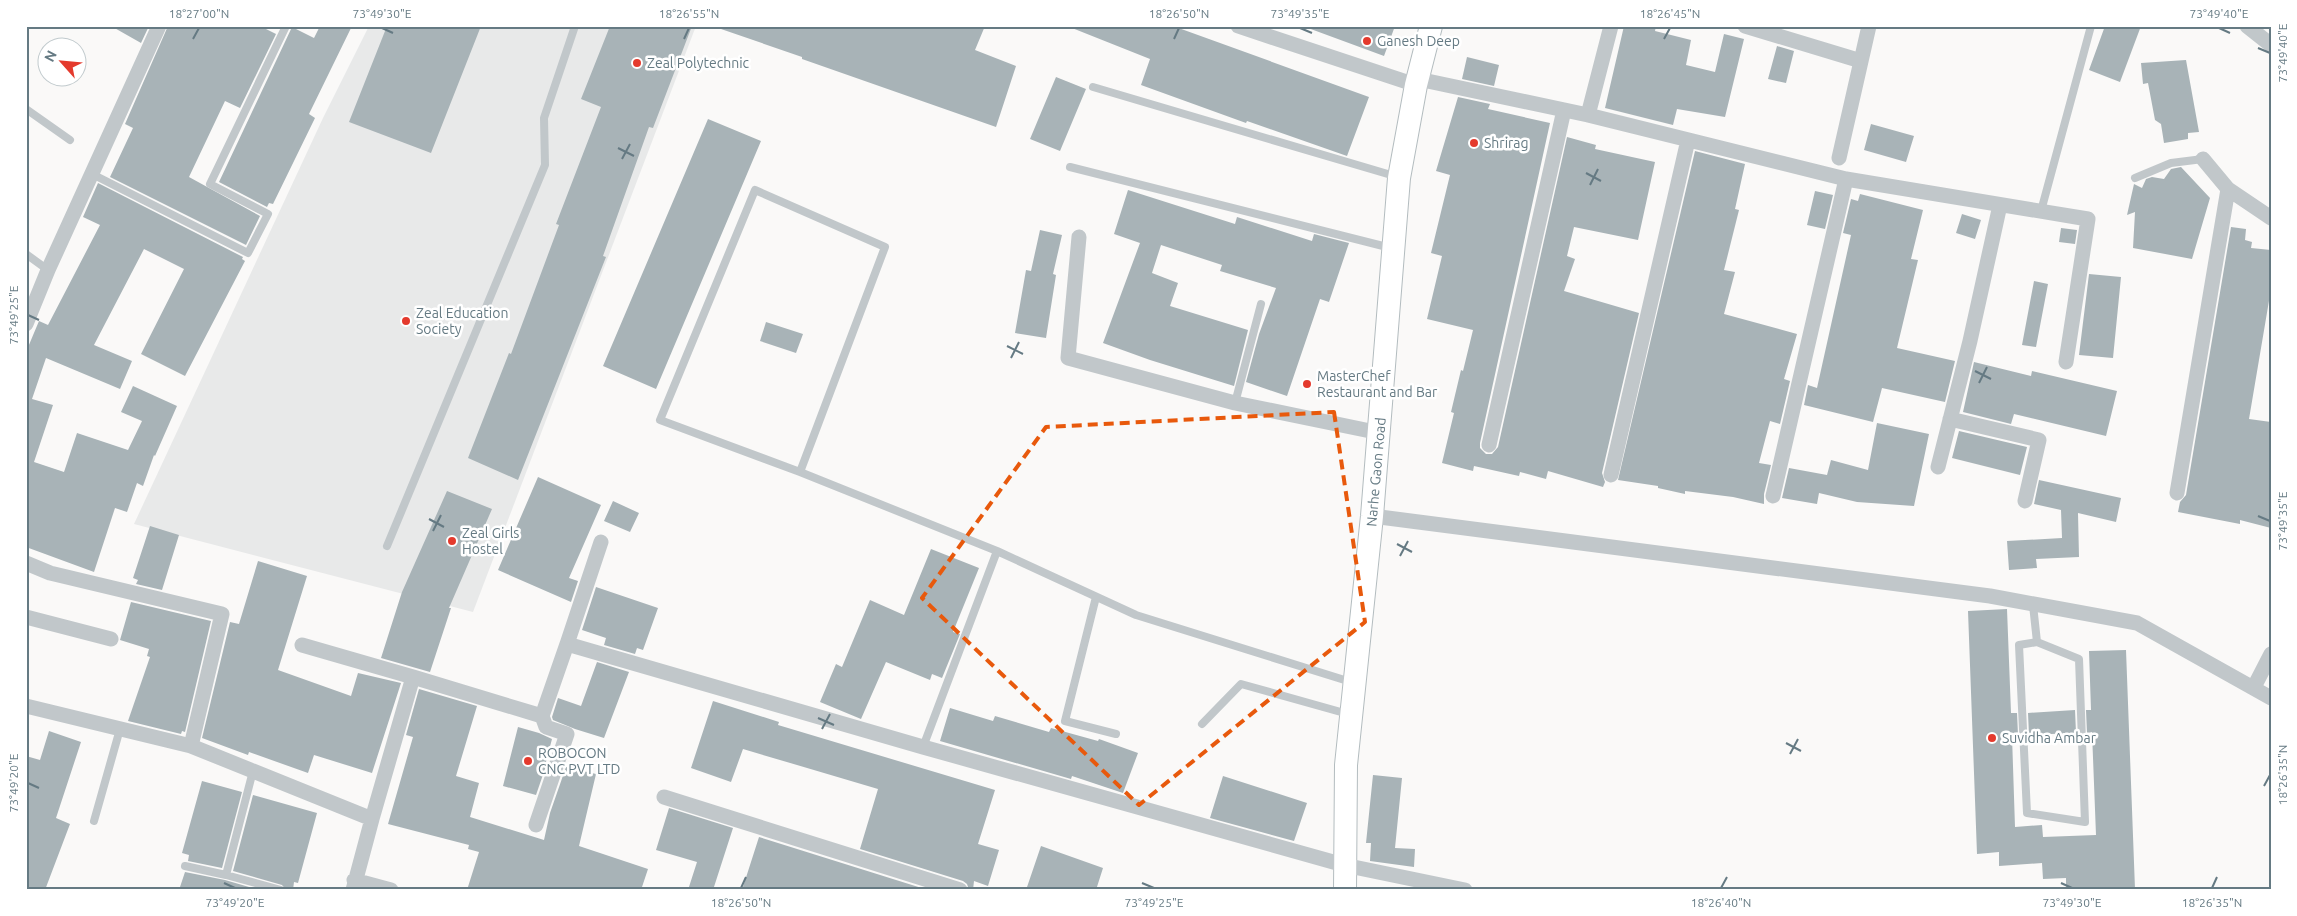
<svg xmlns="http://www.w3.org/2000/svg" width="2297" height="916" font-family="Ubuntu,sans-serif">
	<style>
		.built { fill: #e8e9e9 }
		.building { fill: #a8b3b7 }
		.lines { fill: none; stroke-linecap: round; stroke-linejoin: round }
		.secondary-casing { stroke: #b3bcbf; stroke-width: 24 }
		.lane { stroke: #c1c7ca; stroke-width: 8 }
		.street { stroke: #c1c7ca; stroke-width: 15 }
		.secondary { stroke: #fff; stroke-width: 22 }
		.marked { fill: none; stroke: #e8590c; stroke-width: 4; stroke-dasharray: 10 6; stroke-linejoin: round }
		.ticks { fill: none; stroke: #657a83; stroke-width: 2 }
		.poi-dot { fill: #e43a2d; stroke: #fff; stroke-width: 2 }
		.labels { text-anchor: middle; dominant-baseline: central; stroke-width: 5; stroke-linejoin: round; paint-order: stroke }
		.poi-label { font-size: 14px; fill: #657a83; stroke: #fff; text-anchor: start }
		.street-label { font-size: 14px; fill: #657a83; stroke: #fff }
		.neatline { fill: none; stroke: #657a83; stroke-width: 2 }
		.ticks-label { font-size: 12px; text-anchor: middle; fill: #657a83 }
	</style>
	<rect width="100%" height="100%" fill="#faf9f8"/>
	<!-- built -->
	<path class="built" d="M369,26h327l-223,586 -339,-88 189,-406z"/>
	<!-- building -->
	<path class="building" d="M111,26h38l-8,17z
		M168,26h92l16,8 -36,74 -15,-7 -36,76 71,39 -14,29 -136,-68 23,-49 -8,-4z
		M320,26h32l-43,88 6,4 -42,86 -4,-1 -2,4 -48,-25 73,-155 22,11z
		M387,26h94l-50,127 -82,-31z
		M610,26h82l-39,102 -4,-1 -46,129 3,1 -88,223 -50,-22 41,-105 2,1 48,-129 -3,-1 45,-117 -20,-8z
		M722,26h263l-10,24 41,16 -20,61 -194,-68v-2l-81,-28z
		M1067,26h106l196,71 -22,59 -100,-35 -1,2 -105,-38 9,-26z
		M1308,26h87l-11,30 -76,-28z
		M1624,26h32l-1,5 36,9 -5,25 29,7 9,-38 20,5 -19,78 -48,-8 -4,16 -68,-17z
		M2105,26h36l-21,56 -31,-12z
		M1777,46l17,5 -8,32 -18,-4z
		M1467,57l32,8 -5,21 -32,-7z
		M2186,60l13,72 -11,1v6l-24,4 -3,-19 -6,-4 -7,-37 -5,1 -2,-21z
		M1056,77l30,12 -26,62 -30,-12z
		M1458,97l32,7 -2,5 62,14 -70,320v5l6,6h6l6,-7 69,-310 29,8 -1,4 60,13 -17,78 -64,-13 -7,29 8,3 -11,32 75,22 -37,160 3,9 -2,5 -55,-16 -2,8 -26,-7 -1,4 -45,-10 -1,5 -31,-8 12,-50 -3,-1 10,-42 2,1 10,-41 -46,-11 15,-63 -11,-3 19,-78 -14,-4z
		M708,119l53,22 -105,248 -53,-23z
		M1871,124l43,12 -8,26 -42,-12z
		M1695,151l50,13 -10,45 4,1 -15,60 11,2 -11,42 73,20 -13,45 6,2 -10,43 -10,-3 -11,42 12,2 -7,29v10l-31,-7 -48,-6v3l-27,-6v-2l-40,-6z
		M2181,167l29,31 -18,61 -59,-11 2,-36 -8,3 7,-31 8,4 4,-9 6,-2 12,2 7,-10z
		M98,183l145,74 -1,2 3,2 -60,115 -44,-22 43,-85 -40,-20 -50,96 38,16 -12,28 -74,-31 -14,41 21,6 -19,57 30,10 13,-39 51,17 14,-29 -21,-9 12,-26 44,20 -22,50 -1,-1 -11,31 -6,-3 -10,29 -12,-4 -21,64 -68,-25v-195l13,-31 9,4 52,-100 -17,-8z
		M1128,190l107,34 2,-7 75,24 2,-7 35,9 -20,59 -9,-3 -33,97 -41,-14 13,-48 17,-46 -56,-17 2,-6 -61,-20 -9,28 26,10 -8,23 78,24 -14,56 -84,-26 -47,-17 37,-100 -26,-9z
		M1815,191l18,4 -8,34 -18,-4z
		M1860,194l63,16 -12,49 7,1 -21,88 58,13 -10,41 -63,-14 -9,34 -69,-17 4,-20 9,3 34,-153 -8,-2 8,-34 7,2z
		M1962,214l19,6 -6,19 -19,-6z
		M2231,227l15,2 -1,11 7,2 -1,6 20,2v39l-22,130 22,3v106l-31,-8v4l-62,-12 2,-10 6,-7z
		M2061,228l16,2 -2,14 -16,-2z
		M1040,230l22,5 -9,39 3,1 -10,63 -31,-5 11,-63 5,1z
		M2089,274l32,3 -8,81 -34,-3z
		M2034,281l14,3 -12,63 -14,-2z
		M766,322l37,12 -7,19 -36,-12z
		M1974,362l57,14 1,-5 85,20 -11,45 -92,-22 -3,10 -48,-12z
		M1877,423l52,11 -15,72 -57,-4 -38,-9 -2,11 -35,-6 7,-30 38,7 4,-15 37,10z
		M1959,431l68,16 -7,28 -68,-17z
		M538,477l63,28 -32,73 9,3 -7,21 -73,-32z
		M2039,480l82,18 -5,24 -38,-9 1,44 -43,2 1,9 -28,2 -2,-29 55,-3 -1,-28 -27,-6z
		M447,491l45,18 -43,99h2l-21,64 -49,-14 21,-66z
		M613,501l26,12 -9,19 -26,-11z
		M150,526l29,9 -17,55 -26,-6 2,-4 -5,-2z
		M931,549l48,19 -26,64 7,2 -18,44 -10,-4 -2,6 -44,-18 -25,57 -41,-17 16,-38 6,3 28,-67 34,15z
		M258,561l49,15 -29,94 73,26 7,-23 43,10 -29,90 -58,-18 -6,18 -59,-21 -1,3 -46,-17 28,-116 9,2z
		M596,587l62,21 -15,42 -6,-2 -2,6 -31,-9 2,-7 -24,-8z
		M131,602l80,19 -26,111 -3,-1 -1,3 -53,-13 22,-64 -3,-1 2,-7 -29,-9z
		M2007,609l4,104h6l1,22 -6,1 3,91 27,-2 1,12 53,-2 -4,-103 -5,1 -1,-23h5l-2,-59 37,-1 9,239 -69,1v-12l-23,1 -1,-16 -43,3v-14l-22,2 -9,-243z
		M597,662l32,10 -25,66 -29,-9 -22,-9 -1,-3 6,-19 23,8z
		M419,689l58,17 -21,70 23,7 -9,34 74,23 6,-27 16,-46 30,7 -17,72 69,23 -7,21h-174l12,-38 -11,-3 1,-4 -81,-21 25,-87 -7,-2z
		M713,701l66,21 -1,3 217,65 -17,54 21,6 -11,36 -14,-5 -1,9h-4l-2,-6 -4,-3 -103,-32 18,-60 -135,-40 -12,33 -40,-14z
		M950,708l43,13 2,-5 54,16 2,-4 47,13 1,-2 39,14 -15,40 -51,-17 -1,3 -131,-38z
		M2075,710l1,23 -47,2 -1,-22z
		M518,727l21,6 13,6 -6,23 1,1 -11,32 -33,-9z
		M49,731l32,11 -25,76 14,6 -25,66h-19v-134l14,4z
		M1373,775l29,3 -7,70 20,1 -1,18 -44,-6 1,-18h-5z
		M1223,776l84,27 -13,38 -84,-23z
		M202,781l40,11 -20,76 -34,-7 1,-6 -7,-2z
		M253,795l64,18 -19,70 -4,-1 -1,8h-7l-4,-5 -49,-14z
		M669,808l64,20 -20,62h-25l9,-28 -41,-12z
		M759,837l169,53h-186z
		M1041,846l62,22 -7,22h-70z
		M185,872l40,8 34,10h-80z"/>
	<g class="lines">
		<!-- secondary casing -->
		<g class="secondary-casing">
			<path id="secondary" d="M1345,890l1,-125 26,-249 27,-338 17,-93 15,-59"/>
		</g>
		<!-- lane -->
		<path class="lane" d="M1093,87l305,90
			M26,109l44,31
			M1070,167l321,81
			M92,174l156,79 20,-39 -58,-30 76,-158
			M2135,178l36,-15 32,-4
			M755,190l130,57 -85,225 -140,-52z
			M2041,211l50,-185
			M26,254l22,16
			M1235,403l26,-99
			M800,472l197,79 139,64 215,67
			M387,546l158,-381 -1,-47 31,-92
			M1096,597l-31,124 51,13
			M2033,605l4,37 42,17 6,163 -58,-9 -8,-168 18,-3
			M1202,724l39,-40 107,30
			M923,747l74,-196
			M94,821l26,-92
			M185,866l41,9 27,-104
			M226,875l55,15"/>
		<!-- street -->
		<path class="street" d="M1238,26l178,59
			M1745,26l116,35
			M2247,26l24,19
			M1418,79l170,36 258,64 242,40 -22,143
			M1588,115l23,-89
			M1839,158l30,-132
			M2203,159l25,30 43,29
			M1079,237l-11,121 167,45 145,30
			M26,324l22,-54 111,-244
			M1950,419l89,21 -14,61
			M1489,445l75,-335
			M1938,467l32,-126 30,-136
			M1611,475l77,-335
			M2177,493l51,-304
			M1773,496l73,-317
			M1372,516l618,80 147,27 134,75
			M26,563l24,10 172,41 -31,132
			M26,617l85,22
			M567,644l34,-102
			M302,645l111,32
			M2254,687l17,-33
			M26,706l165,40 181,73 41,-142 129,39
			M664,797l296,93
			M536,825l31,-91 -21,-7 -4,-11 25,-72 356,103 421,118 121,25
			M354,880l37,10
			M353,890l19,-71"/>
		<!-- secondary -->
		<use href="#secondary" class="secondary"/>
	</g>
	<!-- marked area -->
	<path class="marked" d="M1334,412l31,210 -226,183 -217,-207 124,-171z"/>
	<!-- ticks -->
	<path class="ticks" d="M382,28l11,5M1300,28l12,5M2219,28l11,5M193,39l6,-11M684,39l5,-11M1174,39l5,-11M1664,39l6,-11M2258,48l12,5M618,148l16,8M622,159l8,-15M1586,173l15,8M1590,185l8,-16M28,315l11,5M1007,346l16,8M1011,358l8,-16M1975,371l16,8M1979,383l8,-16M2258,516l12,5M429,519l15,8M433,531l8,-16M1397,544l15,8M1400,556l8,-15M818,718l16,7M822,729l8,-15M1786,743l15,8M1790,754l8,-15M28,783l11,5M2264,786l6,-11M224,883l11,5M1142,883l12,5M2061,883l11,5M741,888l5,-11M1721,888l6,-11M2212,888l5,-11"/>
	<!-- markers -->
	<g class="poi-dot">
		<circle cx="1367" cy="41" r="5"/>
		<circle cx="637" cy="63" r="5"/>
		<circle cx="1474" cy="143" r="5"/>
		<circle cx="406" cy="321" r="5"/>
		<circle cx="1307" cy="384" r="5"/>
		<circle cx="452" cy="541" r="5"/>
		<circle cx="1992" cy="738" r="5"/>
		<circle cx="528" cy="761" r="5"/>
	</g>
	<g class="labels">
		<!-- poi labels -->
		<g class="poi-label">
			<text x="1377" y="41">Ganesh Deep</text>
			<text x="647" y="63">Zeal Polytechnic</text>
			<text x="1484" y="143">Shrirag</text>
			<text x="416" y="313">Zeal Education<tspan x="416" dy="16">Society</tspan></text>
			<text x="1317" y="376">MasterChef<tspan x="1317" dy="16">Restaurant and Bar</tspan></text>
			<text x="462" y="533">Zeal Girls<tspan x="462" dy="16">Hostel</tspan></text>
			<text x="2002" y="738">Suvidha Ambar</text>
			<text x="538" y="753">ROBOCON<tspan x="538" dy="16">CNC PVT LTD</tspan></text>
		</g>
		<!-- street labels -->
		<g class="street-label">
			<text transform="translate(1376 472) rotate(-85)">Narhe Gaon Road</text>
		</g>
	</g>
	<!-- border -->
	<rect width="2297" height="916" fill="none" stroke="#ffffff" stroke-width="55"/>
	<!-- north arrow -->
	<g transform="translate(62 62) rotate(297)"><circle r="24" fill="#ffffff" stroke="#c1cacd"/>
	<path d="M0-4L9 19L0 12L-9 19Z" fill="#e43a2d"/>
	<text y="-8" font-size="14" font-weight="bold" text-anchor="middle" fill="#657a83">N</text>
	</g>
	<rect x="28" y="28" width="2242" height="860" class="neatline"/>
	<g class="ticks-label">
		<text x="199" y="18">18°27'00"N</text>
		<text x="382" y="18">73°49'30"E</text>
		<text x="689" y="18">18°26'55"N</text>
		<text x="1179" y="18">18°26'50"N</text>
		<text x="1300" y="18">73°49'35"E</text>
		<text x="1670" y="18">18°26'45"N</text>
		<text x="2219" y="18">73°49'40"E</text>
		<text transform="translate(2283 53) rotate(-90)" y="4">73°49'40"E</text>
		<text transform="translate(14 315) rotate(-90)" y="4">73°49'25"E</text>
		<text transform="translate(2283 521) rotate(-90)" y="4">73°49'35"E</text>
		<text transform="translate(2283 775) rotate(-90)" y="4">18°26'35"N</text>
		<text transform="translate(14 783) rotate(-90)" y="4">73°49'20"E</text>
		<text x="235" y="907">73°49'20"E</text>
		<text x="741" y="907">18°26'50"N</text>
		<text x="1154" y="907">73°49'25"E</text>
		<text x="1721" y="907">18°26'40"N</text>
		<text x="2072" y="907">73°49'30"E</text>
		<text x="2212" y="907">18°26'35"N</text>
	</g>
</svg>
